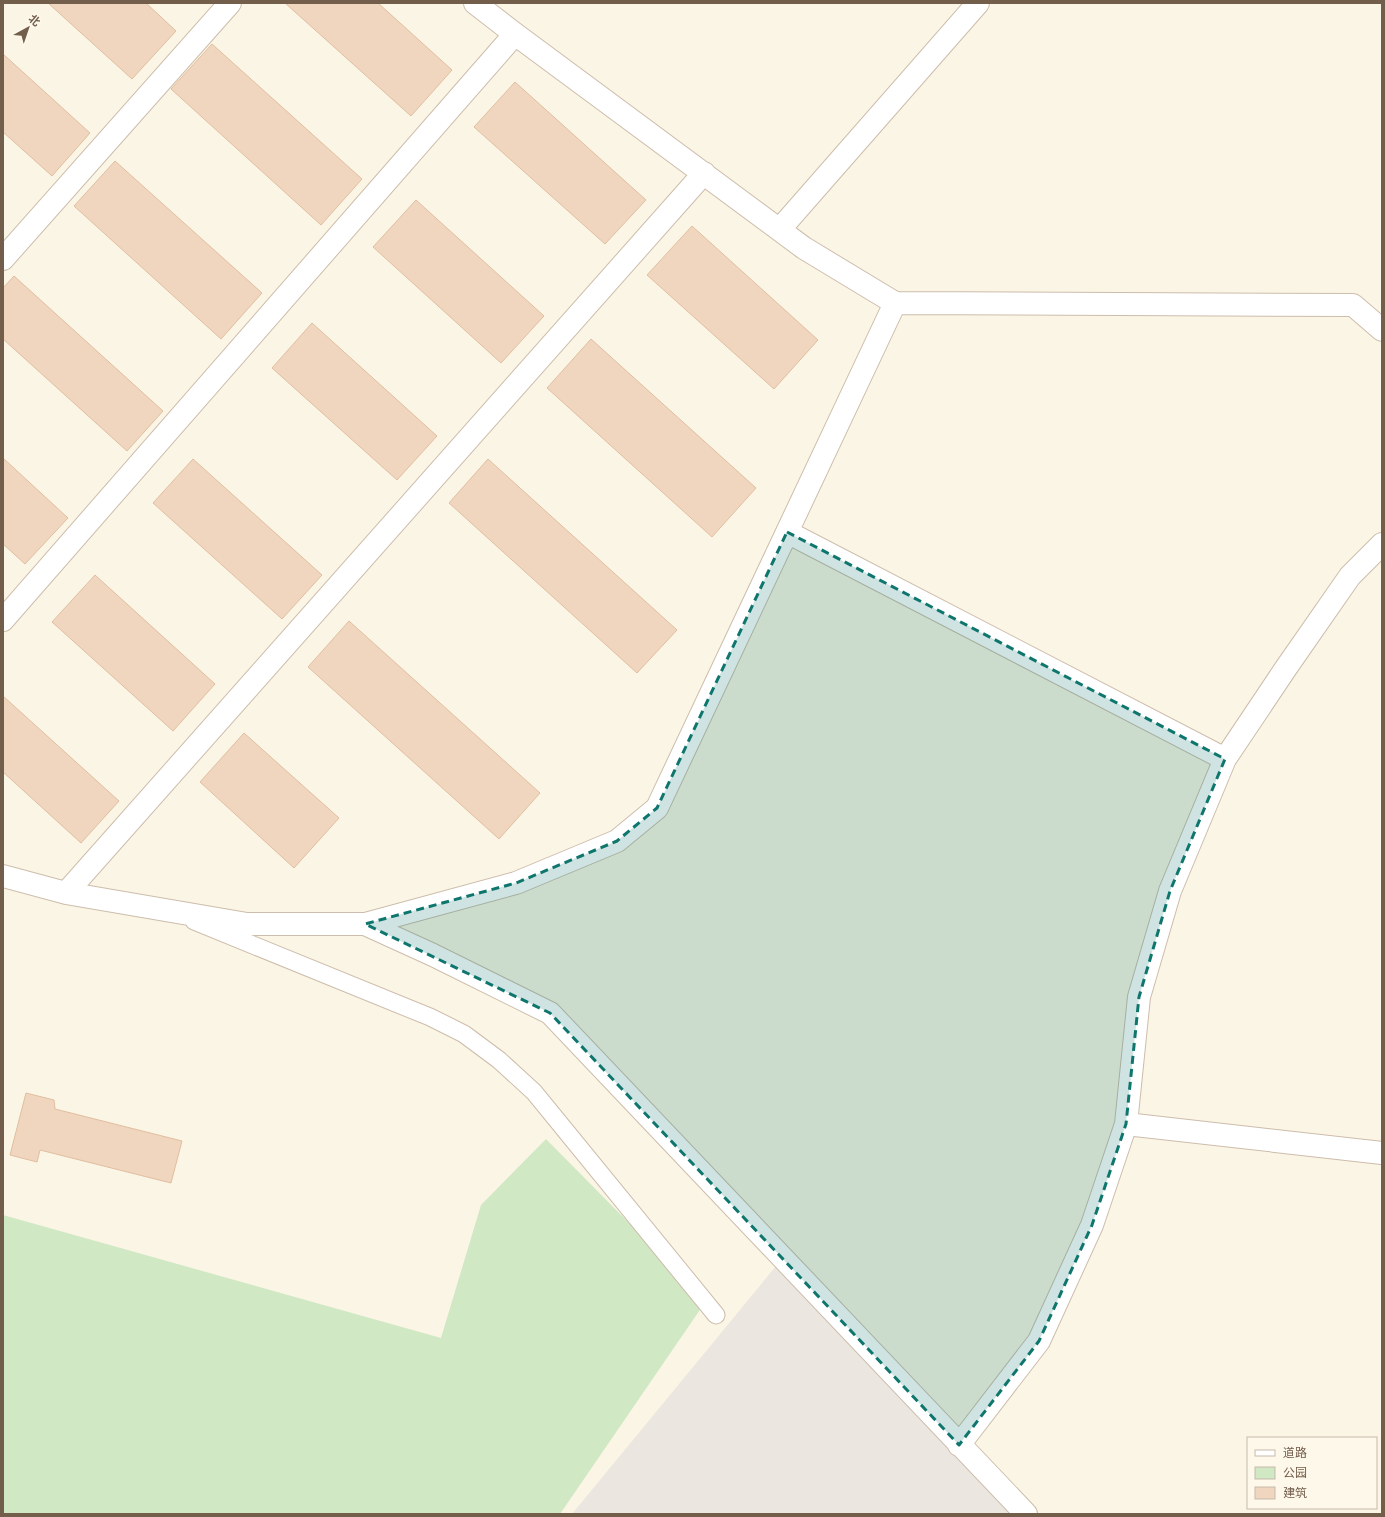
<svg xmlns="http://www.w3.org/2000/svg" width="1385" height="1517" font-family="Karla,'Noto Sans SC',sans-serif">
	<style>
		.industrial { fill: #ebe6df }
		.green { fill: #d0e8c4 }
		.building { fill: #f0d6be; stroke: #e1be9f }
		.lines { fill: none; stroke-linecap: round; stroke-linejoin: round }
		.service-casing { stroke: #cdbdac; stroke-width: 19 }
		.minor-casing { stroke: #cdbdac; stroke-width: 24 }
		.service { stroke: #fff; stroke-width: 17 }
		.minor { stroke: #fff; stroke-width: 22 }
		.marked { fill: #0f766e; fill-opacity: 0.2; stroke: #0f766e; stroke-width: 3; stroke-dasharray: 8 5; stroke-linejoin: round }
	</style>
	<rect width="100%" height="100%" fill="#fbf5e5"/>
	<!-- industrial -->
	<path class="industrial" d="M781,1260l243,254h-452z"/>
	<!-- green -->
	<path class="green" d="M546,1139l160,162 -146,213h-557v-299l438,123 40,-133z"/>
	<!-- building -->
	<path class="building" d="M48,3h98l30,28 -44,48z
		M285,3h93l74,67 -41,46z
		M212,44l150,135 -41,46 -150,-136z
		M3,54l87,79 -38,43 -49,-44z
		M515,82l131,118 -41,44 -131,-117z
		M115,161l147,132 -41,46 -147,-133z
		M416,200l128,116 -43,47 -128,-116z
		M692,226l126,114 -44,49 -127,-114z
		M14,276l149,135 -36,40 -124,-112v-51z
		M312,323l125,113 -40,44 -125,-112z
		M591,339l165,149 -44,49 -165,-149z
		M3,458l65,60 -43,46 -22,-20z
		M193,459l129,116 -40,44 -129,-116z
		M488,459l189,171 -40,43 -188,-170z
		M95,575l120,109 -42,47 -121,-109z
		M349,621l191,172 -41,46 -191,-172z
		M3,696l116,105 -38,42 -78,-71z
		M244,733l95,85 -45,50 -94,-86z
		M26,1093l28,7 1,9 127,32 -11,42 -131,-33 -3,12 -27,-7z"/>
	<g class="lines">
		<!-- service casing -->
		<g class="service-casing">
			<path id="service" d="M194,921l236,96 34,17 35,26 35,32 182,223"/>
		</g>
		<!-- minor casing -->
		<g class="minor-casing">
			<path id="minor" d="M475,3l40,31 289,214 91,55
				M780,229l198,-226
				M3,259l227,-256
				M787,532l438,227
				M3,620l512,-586
				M3,876l63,17 181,31h118l151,-41 101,-42 40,-33 238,-505 458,2 29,25
				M66,893l638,-720
				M365,924l68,31 117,58 476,501
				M1126,1124l256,29
				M959,1445l80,-104 53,-116 34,-101 13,-127 31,-106 55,-132 61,-91 64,-92 32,-32"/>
		</g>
		<!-- service -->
		<use href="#service" class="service"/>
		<!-- minor -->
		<use href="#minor" class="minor"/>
	</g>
	<!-- marked area -->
	<path class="marked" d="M787,532l438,227 -55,132 -31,106 -13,127 -34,101 -53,116 -80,104 -409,-432 -185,-89 151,-41 101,-42 40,-33z"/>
	<!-- border -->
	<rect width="1385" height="1517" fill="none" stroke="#735d4b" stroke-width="8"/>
	<!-- legend -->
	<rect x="1247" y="1437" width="130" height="72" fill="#fef8eb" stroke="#c6baab"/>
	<rect x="1255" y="1450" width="20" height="6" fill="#ffffff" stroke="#c6baab"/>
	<text x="1283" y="1457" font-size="12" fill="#735d4b">道路</text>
	<rect x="1255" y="1467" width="20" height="12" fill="#d0e8c4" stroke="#c6baab"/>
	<text x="1283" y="1477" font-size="12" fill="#735d4b">公园</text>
	<rect x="1255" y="1487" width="20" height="12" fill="#f0d6be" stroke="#c6baab"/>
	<text x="1283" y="1497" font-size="12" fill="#735d4b">建筑</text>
	<!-- north arrow -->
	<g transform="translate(28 28) rotate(40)" stroke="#fef8eb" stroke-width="3" paint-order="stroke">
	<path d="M0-3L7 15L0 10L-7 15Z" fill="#735d4b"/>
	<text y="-6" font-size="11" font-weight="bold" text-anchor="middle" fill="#735d4b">北</text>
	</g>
</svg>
